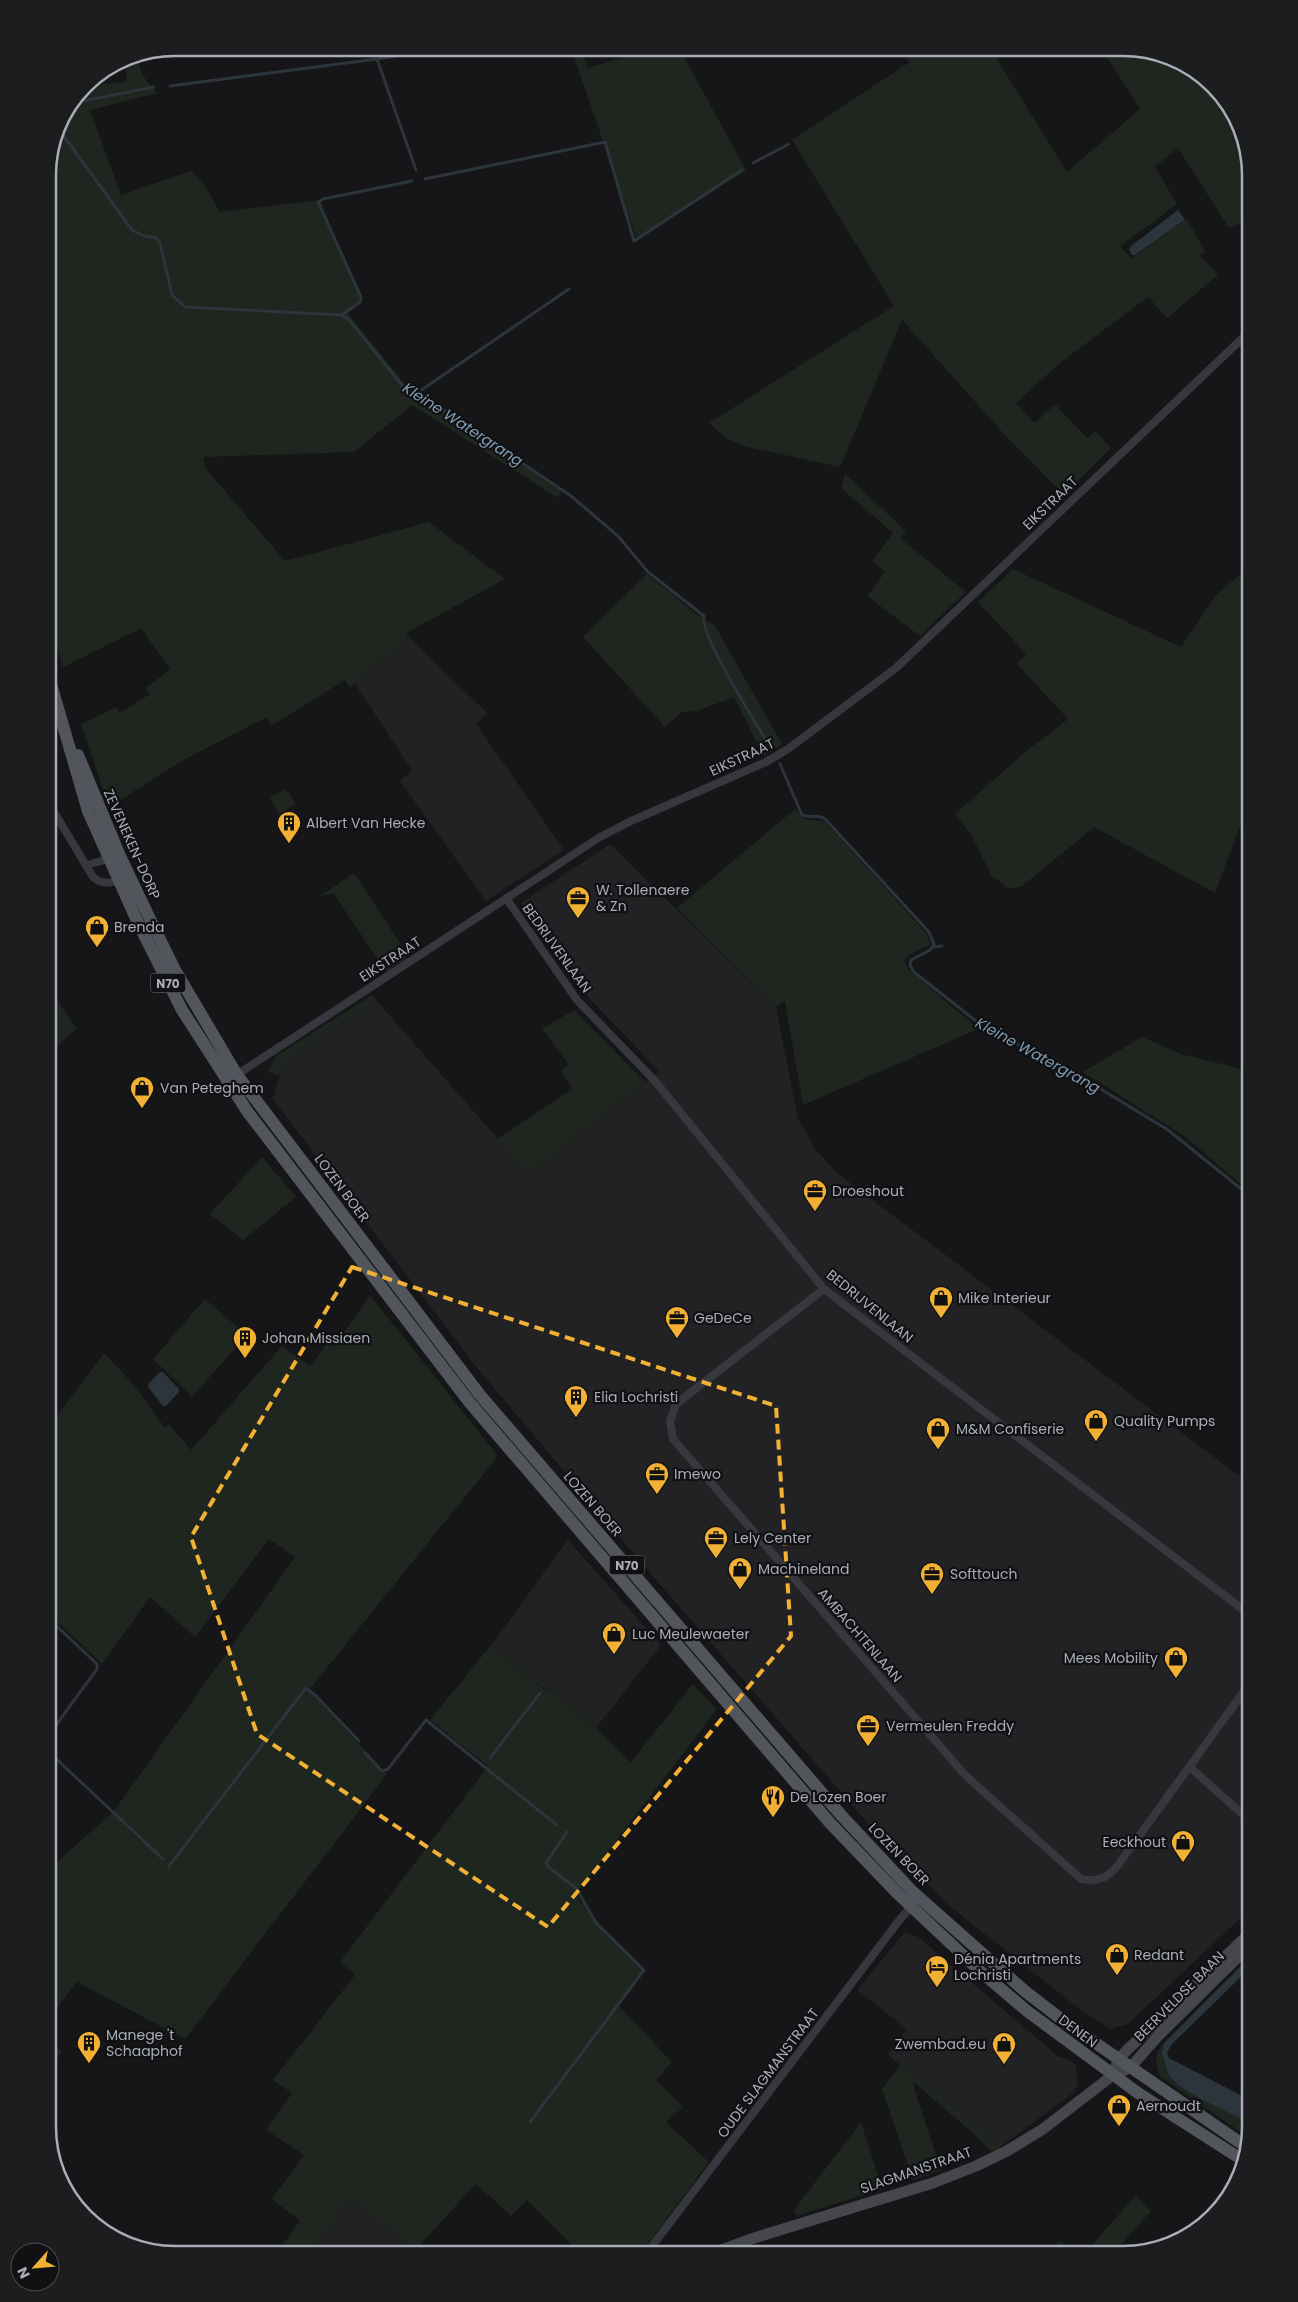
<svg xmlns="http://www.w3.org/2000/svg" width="1298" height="2302" font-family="Poppins,sans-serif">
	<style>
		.built { fill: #222225 }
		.green { fill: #1e261f }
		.water { fill: #2c353c }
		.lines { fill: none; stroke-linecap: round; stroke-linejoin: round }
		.stream { stroke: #2c353c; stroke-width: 3 }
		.minor { stroke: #37383d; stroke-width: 8 }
		.secondary { stroke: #45474d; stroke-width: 11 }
		.primary { stroke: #53555c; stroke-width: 12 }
		.marked { fill: none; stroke: #f2b134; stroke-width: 4; stroke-dasharray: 10 6; stroke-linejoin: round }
		.labels { text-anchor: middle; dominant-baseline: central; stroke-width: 4.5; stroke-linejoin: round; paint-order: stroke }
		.shield { fill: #111113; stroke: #7b7e86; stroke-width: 1 }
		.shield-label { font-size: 12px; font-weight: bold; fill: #a8adb8 }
		.street-label { font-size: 14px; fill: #a8adb8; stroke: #111113 }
		.poi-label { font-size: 14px; fill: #a8adb8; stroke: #111113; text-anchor: start }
		.water-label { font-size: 15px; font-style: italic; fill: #7f9bb3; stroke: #111113 }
		.rim { fill: none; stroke: #a8adb8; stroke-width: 2.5 }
	</style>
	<rect width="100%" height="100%" fill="#161618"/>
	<!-- built -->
	<path class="built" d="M409,637l79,77 -12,10 88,126 -78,51 -86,-120 12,-11 -57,-86z
		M610,844l166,163 22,112 18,31 22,24 412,310v425l-122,115 -18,5 -32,-21 -131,-104 -73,-74 -230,-264 -171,-203 -200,-264 10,-36 93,-63 153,174 130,-103 -70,-73 -68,-95z
		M568,1540l93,105 -65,83 -43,-40 -6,3 -56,-46z
		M905,1932l13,5 141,120 9,2 8,6 2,20 -5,8 -75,56 -19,-22 -91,-72 19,-26 -50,-39z
		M350,2200l74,54h-114z"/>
	<!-- green -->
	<path class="green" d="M571,48h10l7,20 66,-20h25l67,122 -109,70z
		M900,48h90l77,124 73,-63 -39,-61h31l62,21 39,45 10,27 7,34v45l-21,8 -51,-80 -23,19 22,37 -57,42 11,13 56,-40 18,32 -5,4 18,20 -51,43 -19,-21 -88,66 -44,40 19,20 20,-19 32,34 8,-7 16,17 -47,47 -60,-61 -102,-114 -62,147 -97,-21 -17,-8 -17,-15 185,-117 -102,-166 118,-78z
		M139,55c-1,17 7,26 18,38l-67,17 31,85 70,-24 13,13 16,28 100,-12 43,101 -16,11 60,75 154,104 -3,7 -146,-93 -58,47 -151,5 3,12 79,92 144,-39 76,57 -99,54 3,4 -59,51 -5,-8 -74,46 -4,-9 -82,42 -76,48 -28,-83 36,-17 3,6 30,-19 -4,-6 24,-19 -29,-41 -78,39 -15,-50v-450l13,-48 24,-34 41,-3 1,-25z
		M845,474l61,57 -6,7 66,54 -46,44 -53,-40 18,-24 -13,-11 21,-28 -52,-45z
		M1250,566v233l-35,94 -121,-66 -73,60 -13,1 -17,-13 -18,-37 -18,-24 69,-61 44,-34 -51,-55 9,-10 -48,-52 35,-33 168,78 35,-52z
		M647,574l49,40 19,12 67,118 -18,12 -30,-59 -37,14 -15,1 -17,15 -82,-90z
		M284,789l2,3 2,-1 8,13 -17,10 -9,-16z
		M795,809l9,10 19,2 4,3 98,108 6,12 -24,12 -3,5 3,7 71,61 -175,76 -18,-104 -9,6 -99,-99z
		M354,873l53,81 -3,6 -18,12 -52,-78 -14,2z
		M48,987l29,42 -29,24z
		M372,995l4,5 -93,63 -4,13 -11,-4 8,-16z
		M574,1010l71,72 -116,92 -32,-35 75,-50 -11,-19 8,-5 -27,-36z
		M1142,1037l39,17 69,17v121l-66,-56 -101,-64z
		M262,1157c11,14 23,26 34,40l-53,43 -33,-26z
		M370,1295l128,161 -189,234 78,84 -202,265 -108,-57 -29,38v-150l66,-59 181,-254 -26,-18 -74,98 -45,-40 -48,67 -54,-51v-184l56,-76 28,30 33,45 4,-4 22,26 91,-104 28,20 18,-24 6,5z
		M205,1299l42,36 -55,62 -39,-38z
		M491,1645l55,46 7,-3 78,74 62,-78 24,25 -139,182 1,10 63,69 -25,34 55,58 -16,18 27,27 -17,15 43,40 -69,92h-65l3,-3 -51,-51 -16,16 -35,-32 -60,65 -66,-49 -40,54h-34l24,-33 -28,-22 32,-44 -38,-25 26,-37 -19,-13 82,-105 -15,-13 148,-196 -58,-46z
		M48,2040l14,12 -14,19z
		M1163,2044c0,9 2,23 6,31 10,17 63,38 81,49l-2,13 -87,-60c-6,-12 -7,-23 2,-33z
		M901,2065l78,62 19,22 -7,3 -15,-16 -62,-54v6l27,82 -28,10 -31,-91z
		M861,2122l21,67 -86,27 -2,-6z
		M1135,2196l16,15 -38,43h-29z
		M1059,2241l17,13h-29z"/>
	<!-- water -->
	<path class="water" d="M1178,210l7,10 -50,35h-3l-3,-6 2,-3z
		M160,1372h3l16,17 -1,4 -12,13h-3l-15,-19v-3z
		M1250,1957v11l-78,76 -5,9 2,5 81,42v24c-19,-12 -70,-31 -81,-49 -4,-8 -6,-23 -6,-31z"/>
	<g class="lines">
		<!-- stream -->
		<path class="stream" d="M377,59l69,-11
			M170,86l207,-27 39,111
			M72,103l82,-16
			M58,128l74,102 12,6 12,2 4,5 12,52 13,12 157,8 8,6 56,69 5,3 9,1 151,102 47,40 30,36 56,44c-5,19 55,111 67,133
			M753,163l36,-19
			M425,179l180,-37 29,99 108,-71
			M342,315l18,-13 1,-5 -43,-95 5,-3 89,-18
			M417,393l152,-104
			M780,764l22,51c8,4 16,-2 23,4l104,113 5,12 -4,6 -19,10 -1,5 4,7 67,53 100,52 87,53 82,66
			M932,947l10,-1
			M48,1736l49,-67v-5l-49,-46
			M50,1753l113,106
			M365,1753l17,18 6,-2 38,-49 131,105
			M490,1758l50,-65
			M169,1866l137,-178 9,7 44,46
			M1163,2052l5,13
			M530,2122l114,-152 -48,-47 -20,-35 -28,-21 -2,-4 21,-31"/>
		<!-- minor -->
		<path class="minor" d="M48,802l45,75c10,8 16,6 28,3
			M87,865l24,-7
			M506,898l71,102 78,81 169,208 426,326
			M235,1076l365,-239 31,-16 135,-59 22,-13 108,-81 354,-337
			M824,1289l-148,115 -6,17 3,18 292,336 116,104c17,3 27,-1 37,-14l132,-182
			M1191,1768l59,53
			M646,2254l255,-336 10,-11"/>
		<!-- secondary -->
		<path class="secondary" d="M1116,2066l3,-7 8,-9 123,-117
			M711,2254l43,-16 179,-55 43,-17 31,-15 36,-22 70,-54 17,-7 28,-32 92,-91"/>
		<!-- primary -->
		<path class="primary" d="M48,674l40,137 50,112 44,87 65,101 223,292 360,420 69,72 82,77 46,39 111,82 103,66
			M78,755l42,101 30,63 25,51 62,105 243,320 361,420 72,77 113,100 39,30 180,124"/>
	</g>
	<!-- marked area -->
	<path class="marked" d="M352,1267l424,139 15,230 -243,291 -291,-193 -66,-197z"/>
	<!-- icons -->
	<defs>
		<g id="building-pin" transform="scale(1.25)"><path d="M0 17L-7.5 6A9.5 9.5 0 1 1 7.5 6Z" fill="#f2b134" stroke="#111113"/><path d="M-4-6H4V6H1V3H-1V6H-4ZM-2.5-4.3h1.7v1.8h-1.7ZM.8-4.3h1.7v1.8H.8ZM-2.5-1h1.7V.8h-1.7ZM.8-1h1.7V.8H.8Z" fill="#111"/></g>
		<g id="office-pin" transform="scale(1.25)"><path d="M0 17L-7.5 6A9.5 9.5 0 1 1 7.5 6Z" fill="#f2b134" stroke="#111113"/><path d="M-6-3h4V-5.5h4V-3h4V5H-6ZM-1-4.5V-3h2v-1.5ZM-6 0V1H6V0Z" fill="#111"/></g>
		<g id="shop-pin" transform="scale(1.25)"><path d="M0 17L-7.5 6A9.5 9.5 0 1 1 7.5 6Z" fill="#f2b134" stroke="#111113"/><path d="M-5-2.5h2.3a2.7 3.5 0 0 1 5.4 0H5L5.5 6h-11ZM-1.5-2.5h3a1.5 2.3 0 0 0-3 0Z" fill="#111"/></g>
		<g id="restaurant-pin" transform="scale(1.25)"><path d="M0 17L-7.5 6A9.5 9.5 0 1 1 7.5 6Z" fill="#f2b134" stroke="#111113"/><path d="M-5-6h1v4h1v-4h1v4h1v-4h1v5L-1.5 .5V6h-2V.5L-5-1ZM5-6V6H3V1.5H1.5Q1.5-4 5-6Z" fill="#111"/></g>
		<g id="hotel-pin" transform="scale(1.25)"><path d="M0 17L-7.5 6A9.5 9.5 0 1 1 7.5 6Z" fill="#f2b134" stroke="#111113"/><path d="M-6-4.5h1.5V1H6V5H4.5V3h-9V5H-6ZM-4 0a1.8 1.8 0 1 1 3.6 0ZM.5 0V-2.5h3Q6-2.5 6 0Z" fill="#111"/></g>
	</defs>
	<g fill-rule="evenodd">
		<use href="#building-pin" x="289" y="823"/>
		<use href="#office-pin" x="578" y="898"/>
		<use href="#shop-pin" x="97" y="927"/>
		<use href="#shop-pin" x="142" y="1088"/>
		<use href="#office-pin" x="815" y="1191"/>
		<use href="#shop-pin" x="941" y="1298"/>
		<use href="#office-pin" x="677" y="1318"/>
		<use href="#building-pin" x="245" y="1338"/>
		<use href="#building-pin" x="576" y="1397"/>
		<use href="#shop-pin" x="1096" y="1421"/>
		<use href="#shop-pin" x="938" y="1429"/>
		<use href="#office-pin" x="657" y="1474"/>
		<use href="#office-pin" x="716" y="1538"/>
		<use href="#shop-pin" x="740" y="1569"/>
		<use href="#office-pin" x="932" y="1574"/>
		<use href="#shop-pin" x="614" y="1634"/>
		<use href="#shop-pin" x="1176" y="1658"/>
		<use href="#office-pin" x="868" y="1726"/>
		<use href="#restaurant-pin" x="773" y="1797"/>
		<use href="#shop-pin" x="1183" y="1842"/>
		<use href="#shop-pin" x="1117" y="1955"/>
		<use href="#hotel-pin" x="937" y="1967"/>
		<use href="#building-pin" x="89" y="2043"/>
		<use href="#shop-pin" x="1004" y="2044"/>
		<use href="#shop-pin" x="1119" y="2106"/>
	</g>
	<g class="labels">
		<!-- shield labels -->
		<g class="shield">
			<rect x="150.5" y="973.5" width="35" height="19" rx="4"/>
			<rect x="609.5" y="1555.5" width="35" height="19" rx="4"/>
		</g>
		<g class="shield-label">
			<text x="168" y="983">N70</text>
			<text x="627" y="1565">N70</text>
		</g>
		<!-- street labels -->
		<g class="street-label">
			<text transform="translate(1050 503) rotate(-44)">EIKSTRAAT</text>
			<text transform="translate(742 757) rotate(-25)">EIKSTRAAT</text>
			<text transform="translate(132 844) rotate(66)">ZEVENEKEN-DORP</text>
			<text transform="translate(557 948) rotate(54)">BEDRIJVENLAAN</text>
			<text transform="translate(390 959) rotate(-33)">EIKSTRAAT</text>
			<text transform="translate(342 1188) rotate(53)">LOZEN BOER</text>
			<text transform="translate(870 1306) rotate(39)">BEDRIJVENLAAN</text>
			<text transform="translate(593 1504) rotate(49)">LOZEN BOER</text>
			<text transform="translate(860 1635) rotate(49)">AMBACHTENLAAN</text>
			<text transform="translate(899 1854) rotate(46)">LOZEN BOER</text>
			<text transform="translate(1179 1996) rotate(-45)">BEERVELDSE BAAN</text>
			<text transform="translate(1078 2031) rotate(37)">DENEN</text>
			<text transform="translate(768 2073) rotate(-53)">OUDE SLAGMANSTRAAT</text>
			<text transform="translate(916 2170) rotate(-19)">SLAGMANSTRAAT</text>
		</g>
		<!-- poi labels -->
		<g class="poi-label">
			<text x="306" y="823">Albert Van Hecke</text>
			<text x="596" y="890">W. Tollenaere<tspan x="596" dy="16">&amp; Zn</tspan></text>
			<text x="114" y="927">Brenda</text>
			<text x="160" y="1088">Van Peteghem</text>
			<text x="832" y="1191">Droeshout</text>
			<text x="958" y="1298">Mike Interieur</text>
			<text x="694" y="1318">GeDeCe</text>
			<text x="262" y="1338">Johan Missiaen</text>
			<text x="594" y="1397">Elia Lochristi</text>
			<text x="1114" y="1421">Quality Pumps</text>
			<text x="956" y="1429">M&amp;M Confiserie</text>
			<text x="674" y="1474">Imewo</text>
			<text x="734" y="1538">Lely Center</text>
			<text x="758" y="1569">Machineland</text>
			<text x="950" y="1574">Softtouch</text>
			<text x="632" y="1634">Luc Meulewaeter</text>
			<text x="1158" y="1658" text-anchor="end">Mees Mobility</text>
			<text x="886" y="1726">Vermeulen Freddy</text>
			<text x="790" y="1797">De Lozen Boer</text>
			<text x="1166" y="1842" text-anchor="end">Eeckhout</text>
			<text x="1134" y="1955">Redant</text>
			<text x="954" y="1959">Dénia Apartments<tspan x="954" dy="16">Lochristi</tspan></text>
			<text x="106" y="2035">Manege 't<tspan x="106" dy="16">Schaaphof</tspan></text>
			<text x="986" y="2044" text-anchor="end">Zwembad.eu</text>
			<text x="1136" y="2106">Aernoudt</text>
		</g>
		<!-- water labels -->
		<g class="water-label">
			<text transform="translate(463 424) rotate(33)">Kleine Watergrang</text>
			<text transform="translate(1038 1055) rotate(29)">Kleine Watergrang</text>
		</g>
	</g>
	<!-- crop -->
	<path d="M0 0H1298V2302H0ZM175 56H1123A119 119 0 0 1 1242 175V2127A119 119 0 0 1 1123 2246H175A119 119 0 0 1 56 2127V175A119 119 0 0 1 175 56Z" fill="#1d1d20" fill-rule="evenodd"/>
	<path class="rim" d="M175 56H1123A119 119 0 0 1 1242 175V2127A119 119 0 0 1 1123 2246H175A119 119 0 0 1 56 2127V175A119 119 0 0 1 175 56Z"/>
	<!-- north arrow -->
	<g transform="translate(35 2267) rotate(243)"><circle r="24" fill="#111113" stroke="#4d4f55"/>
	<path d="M0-4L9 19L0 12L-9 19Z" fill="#f2b134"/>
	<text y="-8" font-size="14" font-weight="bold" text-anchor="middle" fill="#a8adb8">N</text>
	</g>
</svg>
